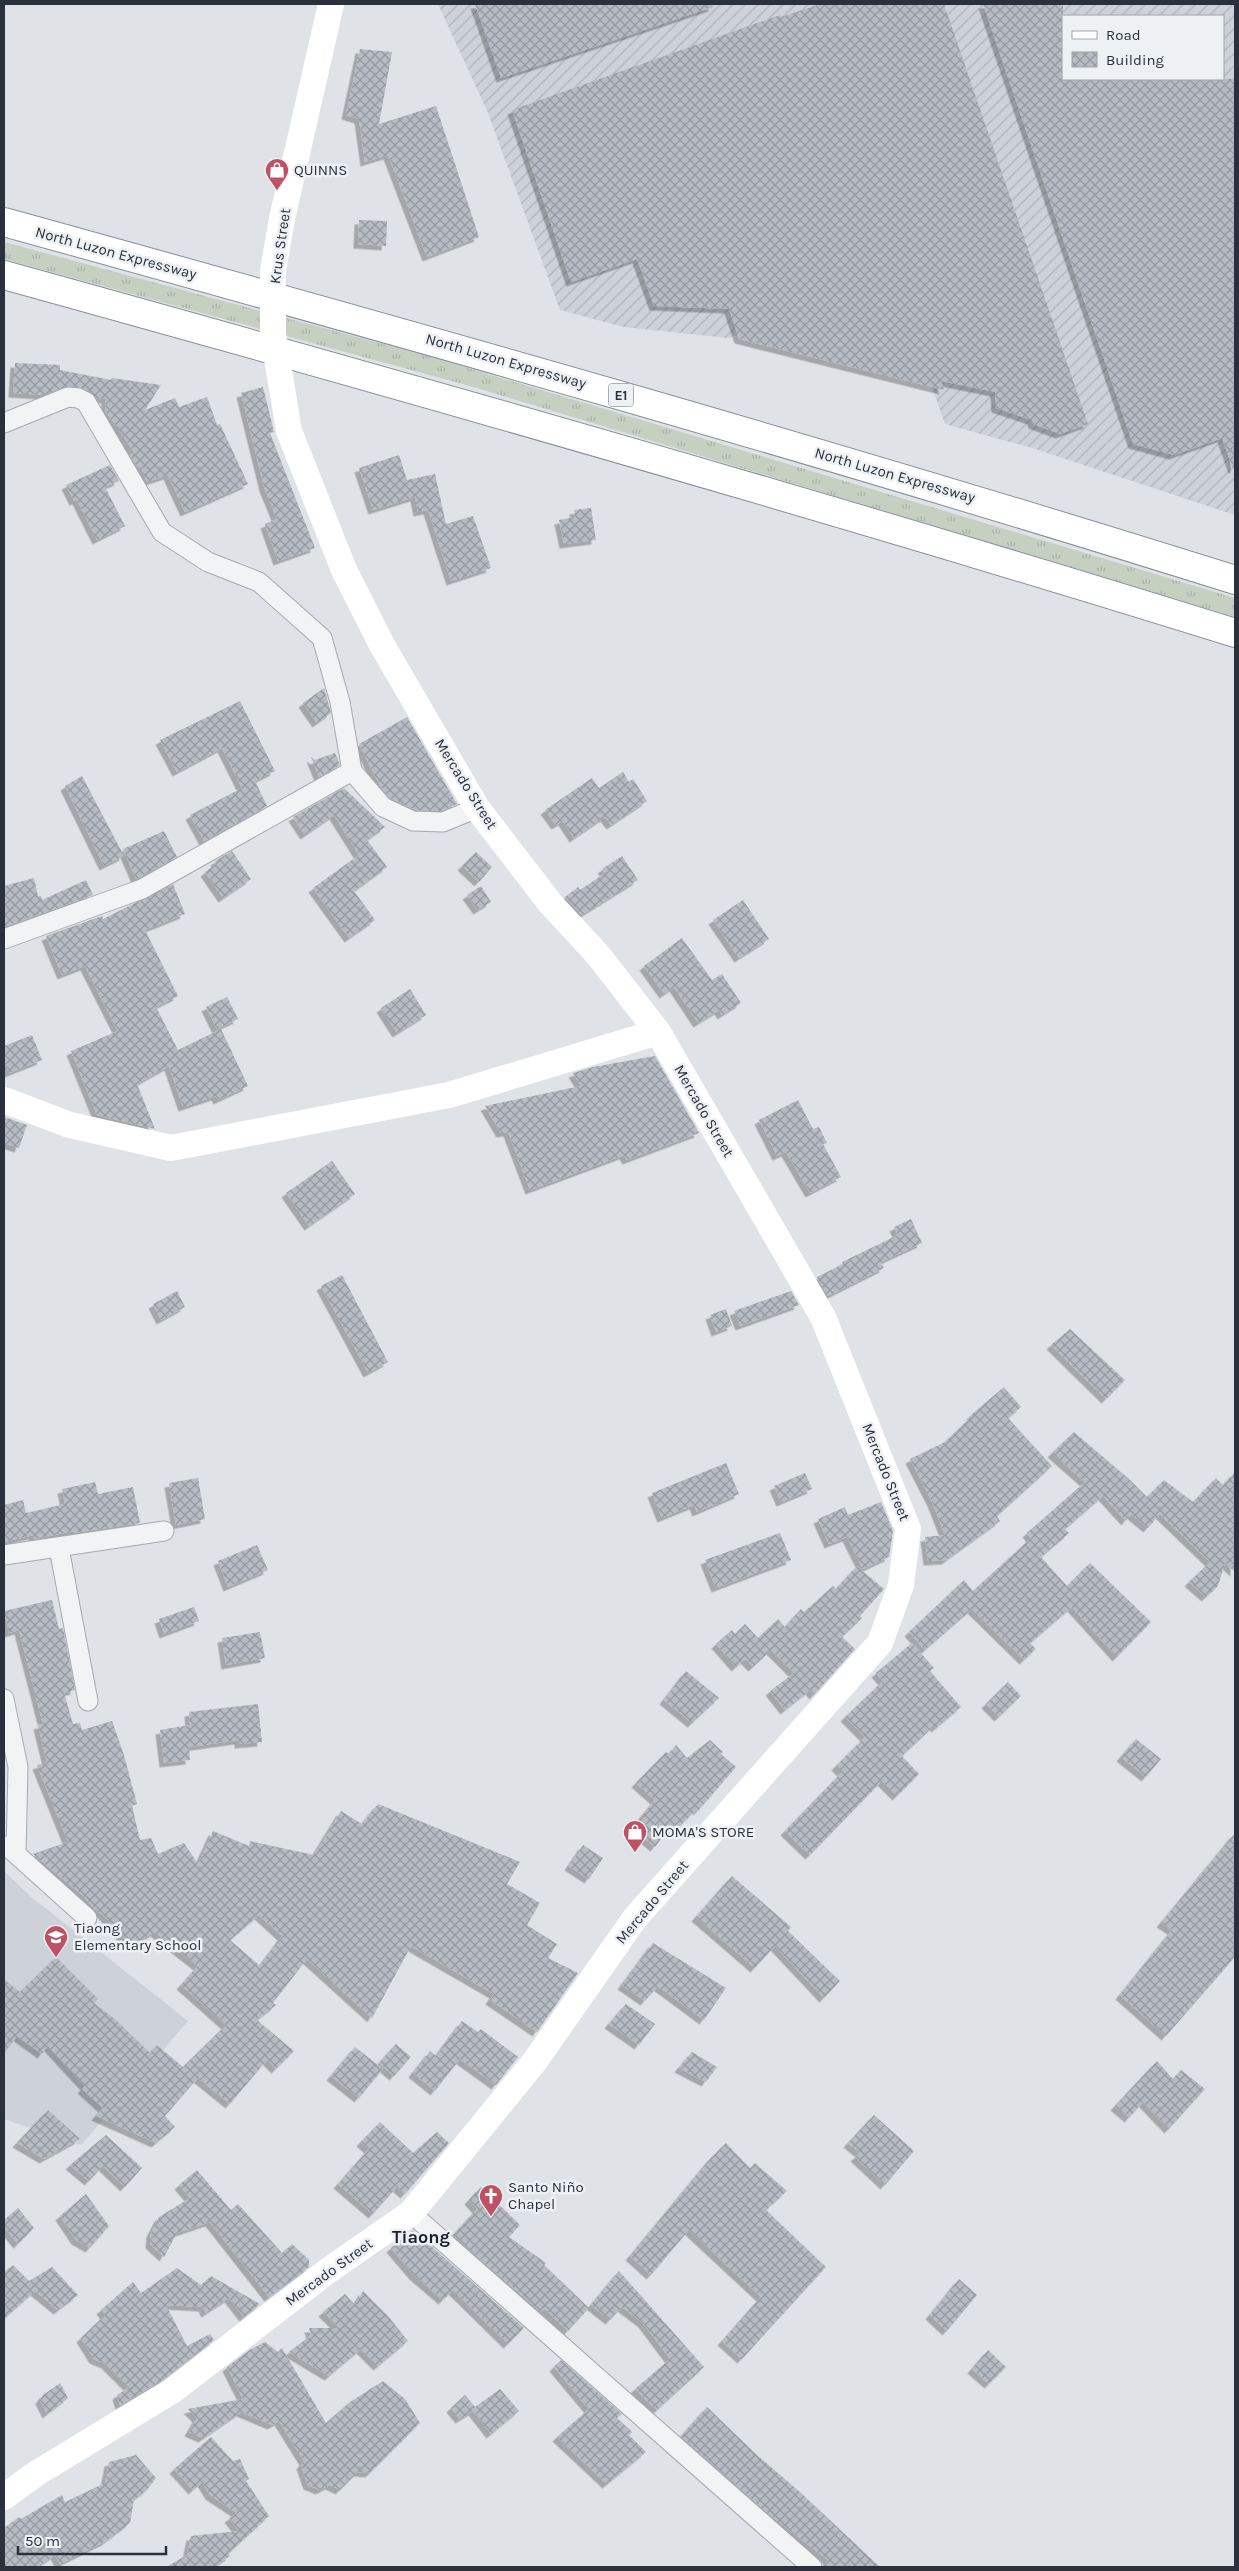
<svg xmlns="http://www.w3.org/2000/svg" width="1239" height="2571" font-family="Karla,sans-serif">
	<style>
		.built { fill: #cdd1d8 }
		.industrial { fill: url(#industrial-furrows); fill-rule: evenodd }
		.grass { fill: url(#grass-tufts) }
		.building { fill: url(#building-cross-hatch); fill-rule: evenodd; filter: url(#shadow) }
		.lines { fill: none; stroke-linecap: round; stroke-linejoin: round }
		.street-casing { stroke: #a5a9b0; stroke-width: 21 }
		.highway-casing { stroke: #88909b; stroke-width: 30 }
		.street { stroke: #f1f3f5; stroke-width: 19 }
		.secondary { stroke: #fff; stroke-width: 26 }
		.highway { stroke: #fff; stroke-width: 28 }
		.secondary-bridge { stroke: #fff; stroke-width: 26 }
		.labels { text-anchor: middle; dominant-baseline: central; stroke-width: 5; stroke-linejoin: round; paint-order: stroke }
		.shield { fill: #eef1f4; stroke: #656b73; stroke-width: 1 }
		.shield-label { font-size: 14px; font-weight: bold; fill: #2a313c }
		.poi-label { font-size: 15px; fill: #2a313c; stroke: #eef1f4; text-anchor: start }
		.street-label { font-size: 15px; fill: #2a313c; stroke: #eef1f4 }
		.quarter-label { font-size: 18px; font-weight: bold; fill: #1c222d; stroke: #eef1f4 }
	</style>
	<defs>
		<pattern id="industrial-furrows" width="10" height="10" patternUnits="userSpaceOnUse" patternTransform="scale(1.25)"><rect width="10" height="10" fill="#cdd1d8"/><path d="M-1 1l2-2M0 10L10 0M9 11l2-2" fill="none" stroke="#b0b4ba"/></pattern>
		<pattern id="grass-tufts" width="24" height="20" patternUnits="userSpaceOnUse" patternTransform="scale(1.25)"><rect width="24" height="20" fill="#c5d0c1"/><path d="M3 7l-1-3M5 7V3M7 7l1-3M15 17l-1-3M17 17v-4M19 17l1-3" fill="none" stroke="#a9b3a7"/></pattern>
		<pattern id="building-cross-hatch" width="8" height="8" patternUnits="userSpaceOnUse" patternTransform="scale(1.25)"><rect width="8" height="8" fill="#b7bbc3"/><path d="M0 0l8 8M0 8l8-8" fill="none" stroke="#9599a0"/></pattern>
		<filter id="shadow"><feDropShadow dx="-4.5" dy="4.5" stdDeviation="0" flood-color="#0004"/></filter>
	</defs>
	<rect width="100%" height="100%" fill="#dfe2e7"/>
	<!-- built -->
	<path class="built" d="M4,1871l26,25 158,125 -107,124 -77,-26z"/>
	<!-- industrial -->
	<path class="industrial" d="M438,4h797v511l-203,-67 -87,-24 -49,-140 -167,54 -105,-11 -64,-17 -72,-197zM1063,16h160v63h-160z"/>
	<!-- grass -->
	<path class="grass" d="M4,242l427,115 804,241v19l-765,-231 -466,-127z"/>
	<!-- building -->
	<path class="building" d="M475,4h237l1,3 -212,71z
		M820,4h124l144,420 -28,10 -27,-10 -1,-4 -36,-12 -1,-16 -54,-11 3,9 -205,-51 -10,-30 -75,-3 -17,-47 -66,23 -59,-172 268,-95 1,2z
		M983,4h80v75h172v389l-2,1 -11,-31 -48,17 -41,-11z
		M360,49l32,3 -13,72 57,-18 43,131 -52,20 -39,-102 -23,7 -6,-43 -13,-4z
		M359,220l28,1 -1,25 -28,-2z
		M15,363l45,2v5l51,10 1,-2 49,7 -16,25 30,-12 4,9 28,-10 10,28 3,-1 28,60 -63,28 -17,-37 -21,7 -5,-12 -2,1 -10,-16 5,-2 -30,-43 1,-11 -10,-1 -13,-10 -14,-2 -25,9 -31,-2z
		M263,387l11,45 -4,1 45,115 -37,13 -13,-37 12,-5 -13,-32 -23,-94z
		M399,455l8,25 28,-6 11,50 27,-8 18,52 -40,13 -23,-71 -10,2 -3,-15 -42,13 -14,-42z
		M110,465l9,16 -14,6 20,39 -28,14 -20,-40 -3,1 -8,-16z
		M591,508l5,32 -32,4 -5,-24 16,-3 -1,-7z
		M324,688l7,25 -14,10 -14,-20z
		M240,701l35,70 -20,10 12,25 -63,35 -14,-26 52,-27 -20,-40 -45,24 -17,-32z
		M407,717l50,87 -16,7 -25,-1 -26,-12 -10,-12 -21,-42z
		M335,753l5,12 -21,12 -8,-20 4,3z
		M623,772l6,10 4,-3 14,22 -36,24 -6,-8 -31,21 -11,-17 -7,4 -11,-15 47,-32 7,10z
		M82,776l42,80 -20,10 -39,-80z
		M344,788l41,39 -18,13 20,27 -33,24 21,29 -26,18 -36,-50 46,-33 -25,-40 -29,20 -12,-18z
		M164,831l13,26 -41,22 -13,-30z
		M232,851l19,28 -28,19 -18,-26 11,-8 -1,-3z
		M476,852l16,15 -13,15 -17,-16z
		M622,856l16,24 -56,35 -17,-18 13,-10 2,3 25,-17 -3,-4z
		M34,878l4,18h3l1,4 44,-20 7,15 -89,32v-41z
		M173,884l12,30 -40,16 33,66 -22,11 22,43 43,-21 27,57 -30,14 -2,-4 -33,11 -14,-41 -32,18 18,45 -58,-14 -26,-64 47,-20 -33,-65 -23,9 -16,-39 56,-20 1,3z
		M481,886l10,16 -13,8 -11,-15z
		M743,900l26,39 -30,19 -26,-38z
		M682,938l30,42 10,-6 19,29 -19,12 -3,-5 -21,13 -24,-36 -10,7 -20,-28z
		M410,989l16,26 -29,18 -16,-25z
		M227,997l11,22 -21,10 -11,-22z
		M32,1035l10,25 -33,13 -5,-13v-14z
		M655,1056l44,77 -72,27 -3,-5 -94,35 -22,-58 -7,1 -16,-27 96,-20 -8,-13 20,-6z
		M798,1100l15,29 6,-2 8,16 -4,1 18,33 -31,16 -24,-41 -9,4 -18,-36z
		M4,1117l23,8 -8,23 -15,-5z
		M332,1161l23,33 -46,32 -23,-33z
		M911,1219l11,24 -41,19 3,6 -56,28 -11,-19 26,-13 -1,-2 56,-27 -4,-8z
		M342,1275l46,87 -20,11 -47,-87z
		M177,1291l8,16 -24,13 -8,-16z
		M791,1291l8,14 -59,21 -6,-15z
		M726,1309l6,17 -16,6 -6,-17z
		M1070,1329l55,51 -19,19 -55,-54z
		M1004,1387l17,20 -13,11 44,48 -55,50 3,5 -54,39 -18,1 -3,-24 20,-2 -13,-33 -22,-43 35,-17 27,-26 -1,-1z
		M1074,1432l55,47 18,18 17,-17 29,22 23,-24 7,7 12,-13v100l-10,-9 -7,23 -12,11 -17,-15 21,-20 -50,-48 -12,14 -17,-14 -5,7 -23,-25 -38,33 4,4 -28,24 26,29 23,-23 61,59 -34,35 -45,-50 -42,36 6,6 -12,11 -52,-51 -47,41 -16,-18 55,-52 9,11 58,-53 -4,-5 58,-51 -33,-29z
		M726,1463l13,31 -42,18 -3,-7 -32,13 -10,-25z
		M805,1473l7,16 -31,13 -7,-16z
		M198,1478l7,41 -29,6 -7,-42z
		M95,1482l3,12 35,-7 7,36 -67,10v-2l-39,8 -1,-4 -29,7v-37l19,-5 3,13 39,-9 -3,-15z
		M881,1502l12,29 -4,26 -26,12 -16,-32 -18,7 -11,-25 27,-12 3,8z
		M780,1533l11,27 -75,28 -11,-28z
		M257,1545l11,25 -40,17 -10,-26z
		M857,1566l27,23 -24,27 2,2 -20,19 13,12 -41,46 -4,-5 -25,20 -15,-19 24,-18 -23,-23 -18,17 -8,-8 -9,8 -20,-23 16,-14 3,4 10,-10 13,14 20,-19 7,8 16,-18 3,3 29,-26 3,3z
		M52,1600l7,29 4,-1 12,62 -11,3 9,31 7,-1 2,7 30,-9 12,34 13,49 -5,2 8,34 11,-2 7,16 26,-11 14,21 15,-33 36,15 1,-5 64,14 27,-44 21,13 16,-20 142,58 -13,22 33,19 -13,22 30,19 -9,14 30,15 -41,59 -47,-32 4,-6 -83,-48 -39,72 -65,-59 -34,44 3,2 -19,15 37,31 -18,18 -9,-9 -37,44 -32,-26 -33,38 10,11 -19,16 -60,-27 7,-8 -21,-19 3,-3 -37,-40 -6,8 -25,-18 -13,18v-75l16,13 36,-35 42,42 -4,4 22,17 34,33 7,-8 26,22 43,-42 -45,-40 17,-19 -43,-34 -25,14 -29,-34 -1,2 -19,-20 -48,-40 35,-12 -31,-77 10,-3 -9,-37 5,-1 -24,-94 -10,3 -5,-22zM259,1915l23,21 -22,30 -30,-26z
		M194,1607l5,14 -35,13 -5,-15z
		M260,1632l5,26 -39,7 -4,-27z
		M912,1643l22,25 -4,3 31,36 -25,21 -2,-2 -32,30 17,18 -22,22 -15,-15 -72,74 -25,-24 57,-59 -6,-6 29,-29 -20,-20 38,-36 -7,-8z
		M686,1671l33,27 -27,25 -28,-23z
		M1008,1682l13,14 -22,21 -13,-13z
		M258,1704l4,38 -23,2v-4l-50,7 1,13 -26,3 -4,-33 30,-5 -1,-13z
		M1136,1739l25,20 -15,18 -25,-20z
		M710,1740l13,12 -2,2 15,13 -38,44 -1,-2 -25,25 -4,-4 -13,17 -23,-19 23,-28 -19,-17 30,-31 3,2 7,-9 11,13z
		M1235,1833v124l-69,79 -46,-41 52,-65 -11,-7z
		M583,1845l20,13 -14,21 -20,-13z
		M732,1876l59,51 -3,4 52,50 -16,17 -49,-52 -20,22 -59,-51z
		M653,1943l73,45 -22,32 -46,-34 -13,15 -23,-16z
		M626,2004l29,20 -16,21 -30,-21z
		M462,2021l16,11 3,-3 37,28 -22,28 -36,-26 -25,32 -22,-18 17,-22 6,5z
		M396,2044l15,13 -17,19 -15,-13z
		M355,2047l28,22 -24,29 -28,-22z
		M692,2052l25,15 -11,15 -27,-14z
		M1157,2061l16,18 8,-9 24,19 -36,40 -26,-27 -14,16 -14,-12z
		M48,2110l32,29 -36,20 -27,-16z
		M874,2115l40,36 -29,34 -30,-28 5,-4 -12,-10z
		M380,2122l33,31 24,-21 12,11 -44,51 -8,-7 -24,27 -35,-30 31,-35 -8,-7z
		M106,2135l36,33 -17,19 -22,-21 -14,15 -19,-16z
		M726,2143l24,25 5,-5 32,28 -21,19 60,57 -84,92 -20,-18 39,-44 -72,-67 -38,45 -21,-19 80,-97z
		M197,2170l34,40 7,-6 44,49 10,-9 17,16v7l-40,30 -59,-75 -33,11 -13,24 -14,-13 1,-11 8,-16 31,-19 -11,-13z
		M481,2187l39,38 -11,12 37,26 -2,2 45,43 -21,23 -23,-22 -4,3 -88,-77 24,-26 -8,-9z
		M86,2194l23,32 -19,22 -14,-8 -16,-24z
		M18,2208l16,20 -16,16 -14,-17v-7z
		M413,2230l111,98 -16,16 -55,-54 -10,10 -29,-25 -23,-27z
		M13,2265l16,16 23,-14 26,28 -20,15 -23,-19 -31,28v-47z
		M177,2268l24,17 10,-9 49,28 -16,13 -15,-19 -23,15 -3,-6 -37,-2 21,41 23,-12 4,6 -50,39 -44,26 -3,-10 12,-8 -23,-23 -12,-5 -13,-21 24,-23 -4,-5 32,-28 8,11z
		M619,2271l85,96 -47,43 -22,-21 35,-30 -27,-36 -21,-16 -12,13 -19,-15z
		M959,2279l18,16 -30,36 -17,-16z
		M363,2291l25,25 20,25 -30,25 -17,-17 -32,27 -40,-24 22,-17 -2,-7h30l-16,-16 22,-18 10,11z
		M265,2342l13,10 4,-4 44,75 24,-21 33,-21 22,18 15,24 -50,50 -12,-1 -18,18 -10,-5 -10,5 -12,-5 -7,-20 3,-4 -25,-40 -7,4 -31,-13 -38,26 -14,-6 8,-14 -9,-9 55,-10 -16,-32 24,-18z
		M988,2350l18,17 -17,17 -17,-15z
		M561,2360l61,54 -5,4 15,14 -3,3 17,17 -39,32 -50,-47 32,-28 -35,-42z
		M60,2383l8,15 -21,16 -7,-14 3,-5z
		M500,2389l19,22 -28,23 -18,-23 -13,8 -9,-11 14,-13 10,12z
		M707,2407l50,48 44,38 79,74h-57l5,-7 -58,-45 -89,-79z
		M211,2437l22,24 7,-2 9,20 -3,2 23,35 -40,37 1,3 -16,11h-48l21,-12 4,-19 48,-5 -10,-13 8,-5 -27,-18 -8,-13 -9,8 -19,-21z
		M136,2455l20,23 -9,12 -13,9 -4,24 -24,18 -46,23 -5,-9 -18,12h-33v-39l15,-11 2,2 41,-24 3,7 40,-19 4,-21z"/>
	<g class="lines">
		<!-- street casing -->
		<g class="street-casing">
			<path id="street" d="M4,423l64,-26 10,1 8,4 76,130 46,30 51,20 63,56 18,64 12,69 31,36 30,14 30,1 34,-14
				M4,939l138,-50 210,-118
				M59,1548l29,153
				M4,1555l160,-24
				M4,1699l14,68 -2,87
				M7,1846l80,72
				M411,2213l401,354"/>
		</g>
		<!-- highway casing -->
		<g class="highway-casing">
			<path id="highway" d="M4,222c412,114 823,230 1231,358
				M4,275c412,114 823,231 1231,358"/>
		</g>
		<!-- street -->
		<use href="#street" class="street"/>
		<!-- secondary -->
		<path class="secondary" d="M282,219l49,-215
			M4,1100l66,25 101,23 278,-53 209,-63
			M4,2497l33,-24 135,-82 157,-121 82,-57 124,-152 100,-143 245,-275 21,-58 7,-56 -85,-212 -165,-285 -60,-77 -48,-52 -73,-95 -95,-163 -38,-75 -55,-139"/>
		<!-- highway -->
		<use href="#highway" class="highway"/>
		<!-- secondary-bridge -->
		<path class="secondary-bridge" d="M282,219l-9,51v64l16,97"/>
	</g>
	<!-- icons -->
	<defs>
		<g id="shop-pin" transform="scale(1.25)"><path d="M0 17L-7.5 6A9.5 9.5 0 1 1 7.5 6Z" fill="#be5163" stroke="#eef1f4"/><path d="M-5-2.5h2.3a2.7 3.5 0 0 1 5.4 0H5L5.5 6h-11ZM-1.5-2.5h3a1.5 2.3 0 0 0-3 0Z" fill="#fff"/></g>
		<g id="school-pin" transform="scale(1.25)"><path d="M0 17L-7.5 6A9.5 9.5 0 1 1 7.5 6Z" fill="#be5163" stroke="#eef1f4"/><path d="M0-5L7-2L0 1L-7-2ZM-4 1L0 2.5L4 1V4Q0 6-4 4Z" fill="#fff"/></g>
		<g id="church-pin" transform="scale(1.25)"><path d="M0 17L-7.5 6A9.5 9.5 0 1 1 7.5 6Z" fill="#be5163" stroke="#eef1f4"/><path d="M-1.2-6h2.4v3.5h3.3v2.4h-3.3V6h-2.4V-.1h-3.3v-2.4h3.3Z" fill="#fff"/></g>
	</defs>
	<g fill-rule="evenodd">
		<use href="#shop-pin" x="277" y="170"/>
		<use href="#shop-pin" x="635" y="1832"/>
		<use href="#school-pin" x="56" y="1937"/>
		<use href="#church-pin" x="491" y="2196"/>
	</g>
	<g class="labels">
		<!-- shield labels -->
		<rect class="shield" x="608.5" y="383.5" width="25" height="23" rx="4"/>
		<g class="shield-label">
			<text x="621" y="395">E1</text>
		</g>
		<!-- poi labels -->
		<g class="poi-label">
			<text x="294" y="170">QUINNS</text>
			<text x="652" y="1832">MOMA'S STORE</text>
			<text x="74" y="1928">Tiaong<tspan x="74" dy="17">Elementary School</tspan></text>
			<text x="508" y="2187">Santo Niño<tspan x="508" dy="17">Chapel</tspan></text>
		</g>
		<!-- street labels -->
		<g class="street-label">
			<text transform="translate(280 246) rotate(-82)">Krus Street</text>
			<text transform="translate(116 253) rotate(15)">North Luzon Expressway</text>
			<text transform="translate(506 361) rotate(16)">North Luzon Expressway</text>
			<text transform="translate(895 475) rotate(16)">North Luzon Expressway</text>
			<text transform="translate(466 784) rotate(58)">Mercado Street</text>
			<text transform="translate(704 1111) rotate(60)">Mercado Street</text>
			<text transform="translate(886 1472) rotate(68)">Mercado Street</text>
			<text transform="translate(652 1902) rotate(-50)">Mercado Street</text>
			<text transform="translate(329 2272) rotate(-36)">Mercado Street</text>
		</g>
		<!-- quarter labels -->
		<g class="quarter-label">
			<text x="421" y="2237">Tiaong</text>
		</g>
	</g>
	<!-- border -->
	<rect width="1239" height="2571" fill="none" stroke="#2a313c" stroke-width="10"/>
	<!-- legend -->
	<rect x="1062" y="15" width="162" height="65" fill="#eef1f4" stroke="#a0a4aa"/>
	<rect x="1072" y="31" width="25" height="8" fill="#ffffff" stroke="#a0a4aa"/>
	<text x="1106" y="40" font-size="15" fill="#2a313c">Road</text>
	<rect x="1072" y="52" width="25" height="15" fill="url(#building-cross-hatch)" stroke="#a0a4aa"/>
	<text x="1106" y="65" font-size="15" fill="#2a313c">Building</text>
	<!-- scale -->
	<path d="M18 2546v8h148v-8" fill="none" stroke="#2a313c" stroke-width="2.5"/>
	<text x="25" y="2546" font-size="15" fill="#2a313c" stroke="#eef1f4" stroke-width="4" paint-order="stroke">50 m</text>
</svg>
